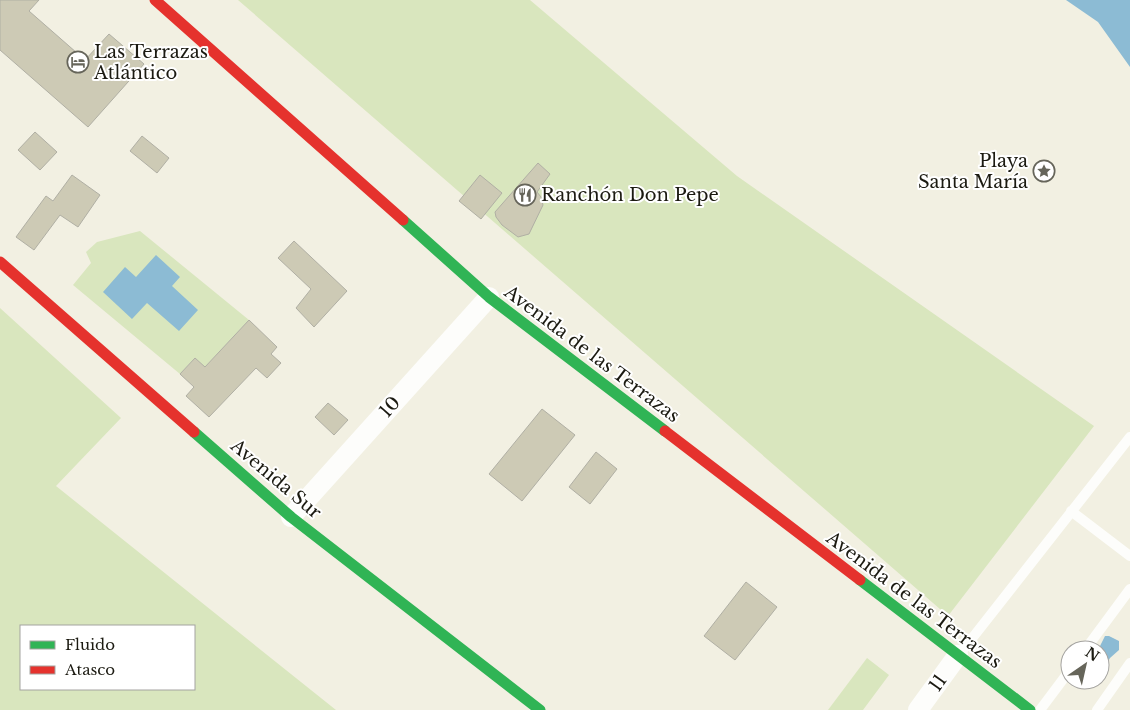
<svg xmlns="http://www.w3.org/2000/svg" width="1130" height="710" font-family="'Libre Baskerville',serif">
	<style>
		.green { fill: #d9e6be; fill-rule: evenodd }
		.water { fill: #8cbbd4 }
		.building { fill: #cdcab5; stroke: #b0afa4 }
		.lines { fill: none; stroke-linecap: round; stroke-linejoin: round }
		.lane { stroke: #fdfdfb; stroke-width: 10 }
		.street { stroke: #fdfdfb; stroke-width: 20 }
		.fast { stroke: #30b455; stroke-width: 11 }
		.jam { stroke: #e5322d; stroke-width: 11 }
		.labels { text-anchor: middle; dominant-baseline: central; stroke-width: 4; stroke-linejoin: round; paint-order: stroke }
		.poi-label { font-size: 18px; fill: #1b1a11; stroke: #fff; text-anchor: start }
		.street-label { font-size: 18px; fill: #1b1a11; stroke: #fff }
	</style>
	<rect width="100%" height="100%" fill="#f2f0e2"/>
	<!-- green -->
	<path class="green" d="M238,0h292l207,176 357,250 -146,190z
		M140,231l109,89 -44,47 -10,-9 -15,16 -107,-89 18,-22 -5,-11 11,-10z
		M0,308l121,110 -65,68 280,224h-336zM21,626h173v63h-173z
		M867,658l22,17 -26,35h-35z"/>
	<!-- water -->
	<path class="water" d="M1066,0h64v67l-32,-45z
		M156,255l24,22 -8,9 26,24 -19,21 -32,-28 -15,16 -29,-27 22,-25 11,10z
		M1105,636h4l10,5v9l-9,8 -10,18v-26h-2z"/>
	<!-- building -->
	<path class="building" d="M0,0h39l-10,11 56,49 24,-26 35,30 -56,63 -88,-77z
		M35,132l22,20 -17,18 -22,-20z
		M142,136l27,22 -12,15 -27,-22z
		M538,163l12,11 -13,18 4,5 2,8 -14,29 -11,3 -16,-12 -6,-8 -1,-5z
		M72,175l28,20 -22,32 -18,-12 -26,35 -18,-13 30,-41 7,5z
		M480,175l22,18 -21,26 -22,-18z
		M294,241l53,50 -33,36 -18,-19 15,-19 -33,-31z
		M249,320l28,27 -6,7 10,9 -14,15 -11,-10 -47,49 -23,-21 8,-9 -14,-13 15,-16 10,9z
		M328,403l20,17 -14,15 -19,-18z
		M542,409l33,26 -53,66 -33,-27z
		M596,452l21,17 -27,35 -21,-17z
		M746,582l31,25 -42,53 -31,-24z"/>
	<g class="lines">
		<!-- lane -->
		<path class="lane" d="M1071,511l59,45
			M1085,650l45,-61
			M959,655l171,-218
			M1040,710l30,-40
			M1097,710l33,-47"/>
		<!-- street -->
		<path class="street" d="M291,517l198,-220
			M918,710l40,-55"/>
		<!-- fast -->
		<path class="fast" d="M403,220l86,77 176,134
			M194,432l97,85 249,193
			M860,580l170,130"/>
		<!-- jam -->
		<path class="jam" d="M155,0l248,220
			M0,262l194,170
			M665,431l195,149"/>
	</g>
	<!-- icons -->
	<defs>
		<g id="hotel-ring" transform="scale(1.125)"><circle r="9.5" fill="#fff" stroke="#66655a" stroke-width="1.5"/><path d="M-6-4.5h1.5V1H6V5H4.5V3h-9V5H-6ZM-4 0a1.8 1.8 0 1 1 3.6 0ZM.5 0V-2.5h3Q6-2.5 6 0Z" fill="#66655a"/></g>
		<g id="sight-ring" transform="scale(1.125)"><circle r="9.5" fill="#fff" stroke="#66655a" stroke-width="1.5"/><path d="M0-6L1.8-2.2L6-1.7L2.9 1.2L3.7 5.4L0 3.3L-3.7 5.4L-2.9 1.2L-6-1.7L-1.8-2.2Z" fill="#66655a"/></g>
		<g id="restaurant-ring" transform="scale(1.125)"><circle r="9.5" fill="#fff" stroke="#66655a" stroke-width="1.5"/><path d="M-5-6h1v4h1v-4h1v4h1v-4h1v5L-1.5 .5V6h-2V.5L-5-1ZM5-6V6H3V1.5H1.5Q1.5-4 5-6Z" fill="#66655a"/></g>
	</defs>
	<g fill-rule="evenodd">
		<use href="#hotel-ring" x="78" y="62"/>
		<use href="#sight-ring" x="1044" y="171"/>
		<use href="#restaurant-ring" x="525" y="195"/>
	</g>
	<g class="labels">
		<!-- poi labels -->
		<g class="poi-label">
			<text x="94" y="52">Las Terrazas<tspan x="94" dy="21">Atlántico</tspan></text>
			<text x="1028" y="161" text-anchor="end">Playa<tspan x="1028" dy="21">Santa María</tspan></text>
			<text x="541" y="195">Ranchón Don Pepe</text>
		</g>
		<!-- street labels -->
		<g class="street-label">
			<text transform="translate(592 354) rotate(37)">Avenida de las Terrazas</text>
			<text transform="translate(390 407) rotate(-48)">10</text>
			<text transform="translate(276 479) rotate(40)">Avenida Sur</text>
			<text transform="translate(914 600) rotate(37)">Avenida de las Terrazas</text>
			<text transform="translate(938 683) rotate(-54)">11</text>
		</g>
	</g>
	<!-- legend -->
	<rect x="20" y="625" width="175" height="65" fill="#ffffff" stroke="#a4a3a0"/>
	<rect x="30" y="641" width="25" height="8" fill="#30b455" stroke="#a4a3a0"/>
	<text x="65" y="650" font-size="15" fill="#1b1a11">Fluido</text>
	<rect x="30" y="666" width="25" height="8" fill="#e5322d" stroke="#a4a3a0"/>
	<text x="65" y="675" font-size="15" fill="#1b1a11">Atasco</text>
	<!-- north arrow -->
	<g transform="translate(1085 665) rotate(34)"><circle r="24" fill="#ffffff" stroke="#a4a3a0"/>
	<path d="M0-4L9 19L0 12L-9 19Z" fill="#66655a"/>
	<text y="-8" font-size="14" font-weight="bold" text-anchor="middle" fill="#1b1a11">N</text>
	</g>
</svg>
